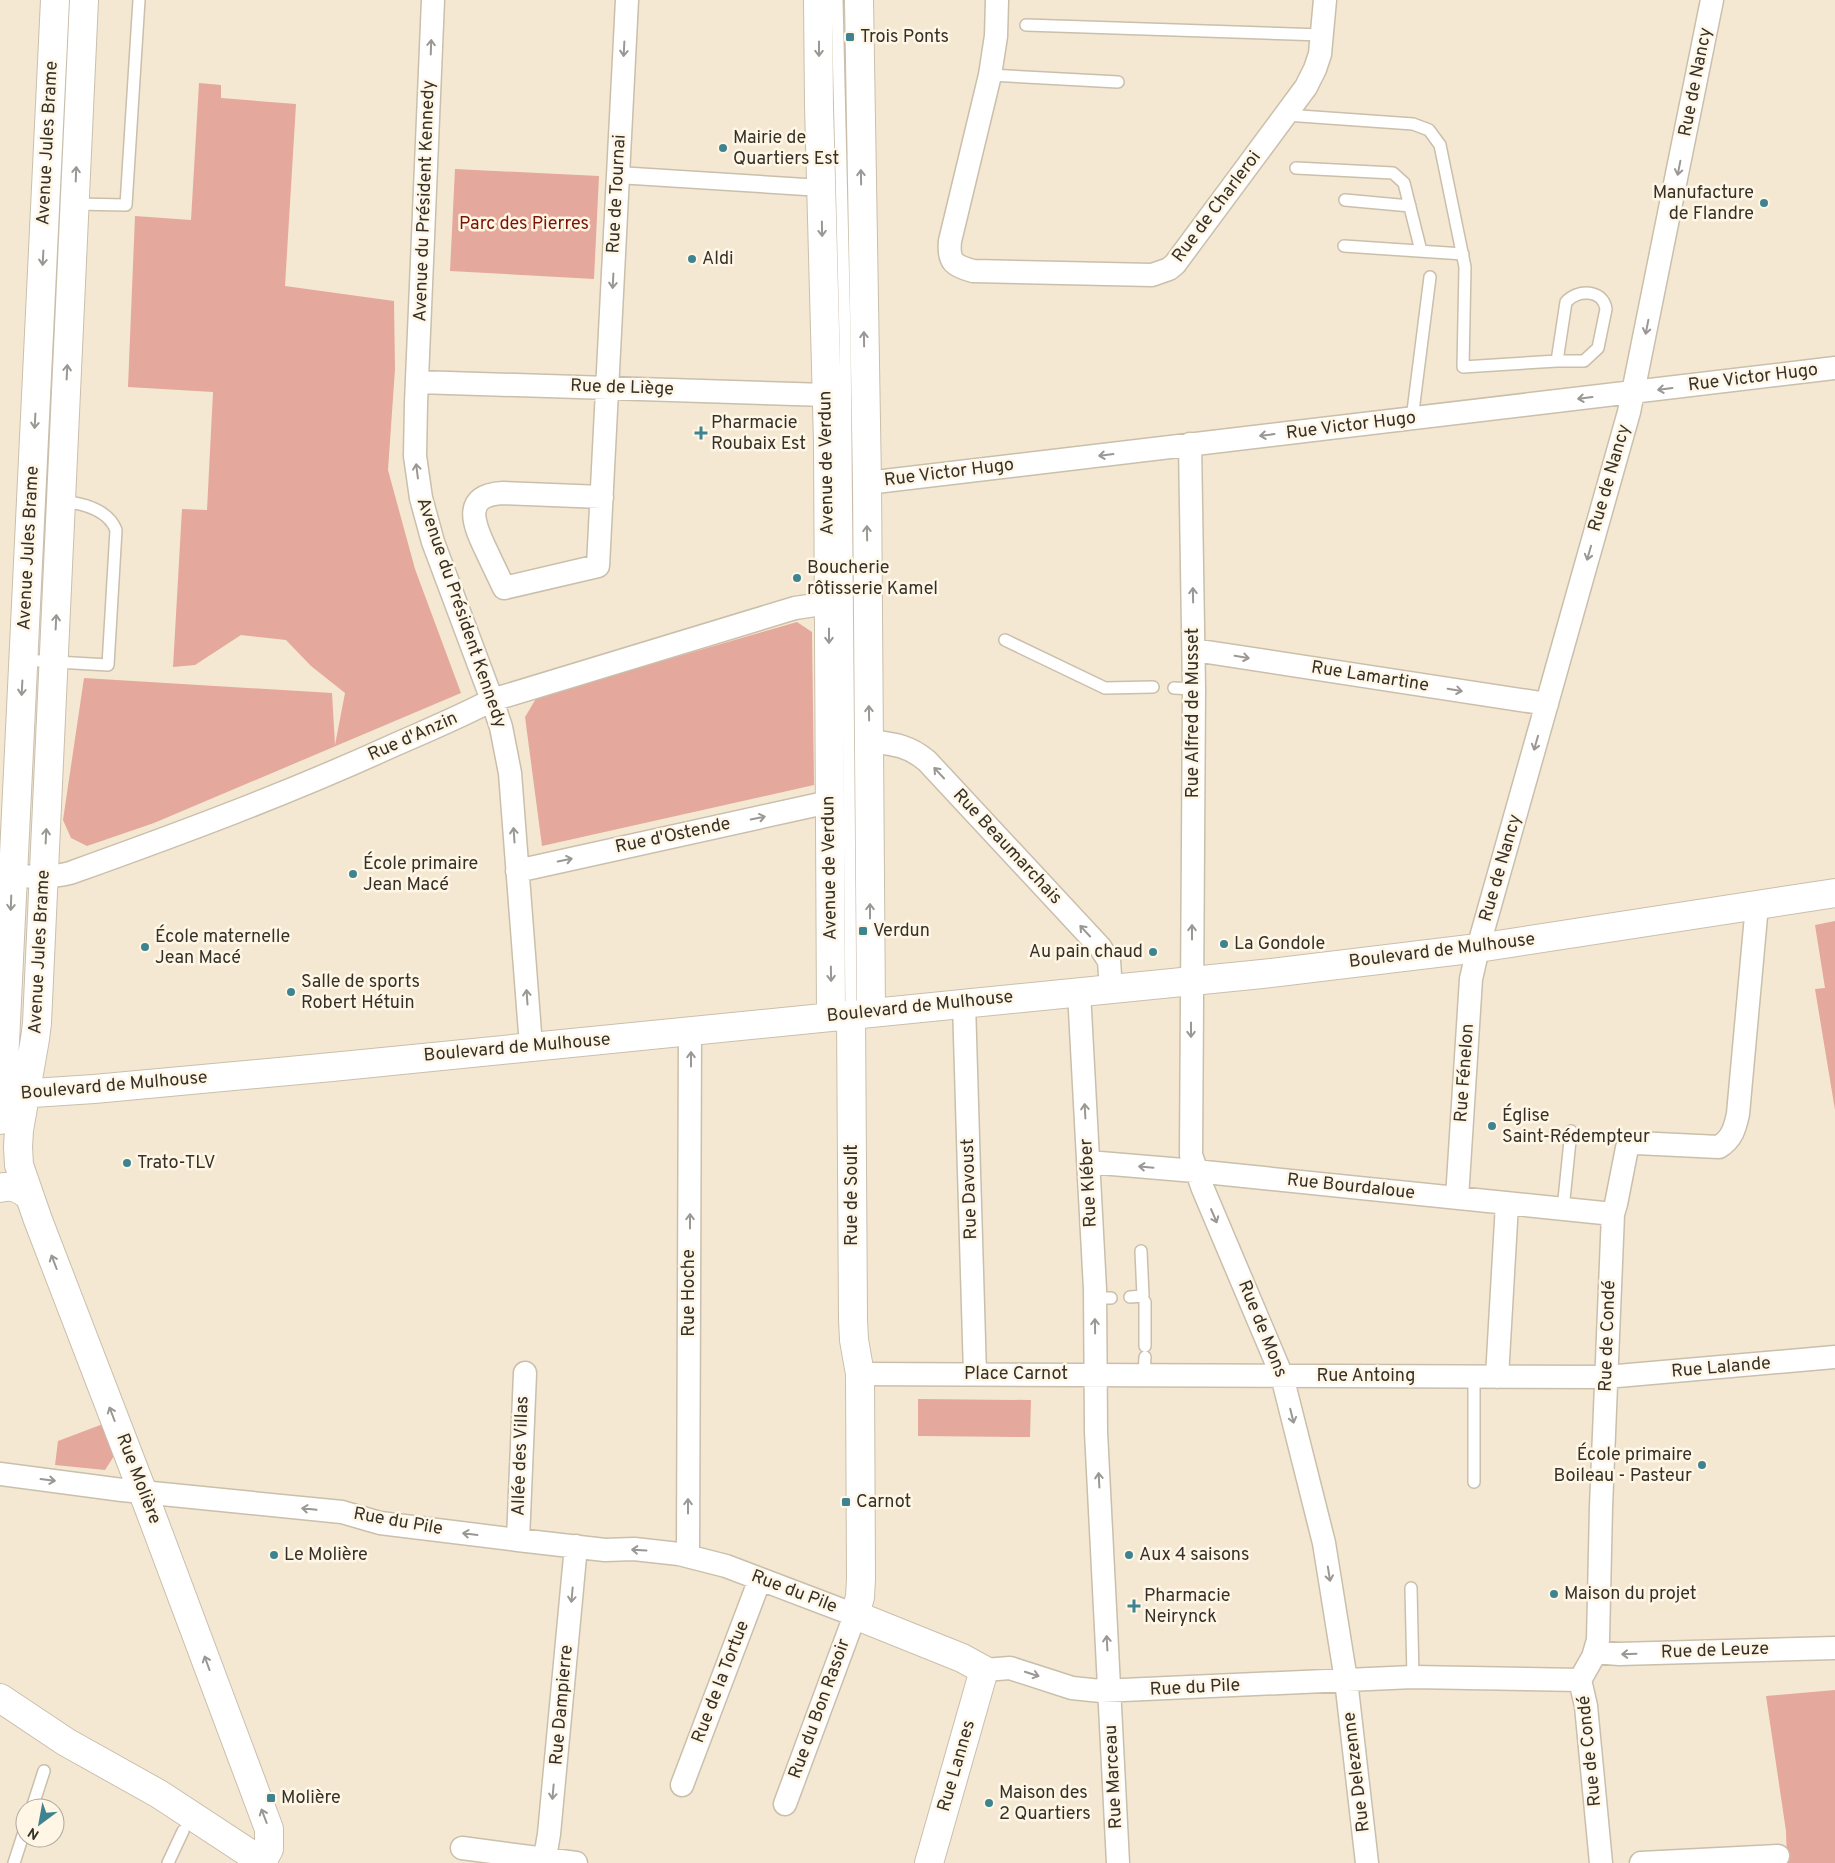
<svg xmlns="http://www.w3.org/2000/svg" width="1835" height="1863" font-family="Overpass,sans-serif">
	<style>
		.green { fill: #e5a89c }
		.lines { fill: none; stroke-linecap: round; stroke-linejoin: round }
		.service-casing { stroke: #cabfab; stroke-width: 14 }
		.pedestrian-casing { stroke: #cabfab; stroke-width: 19 }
		.minor-casing { stroke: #cabfab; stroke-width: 25 }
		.tertiary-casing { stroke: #cabfab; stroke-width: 30 }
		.secondary-casing { stroke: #cabfab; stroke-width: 30 }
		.service { stroke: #fff; stroke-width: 11 }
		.pedestrian { stroke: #fff; stroke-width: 16 }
		.minor { stroke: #fff; stroke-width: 22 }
		.tertiary { stroke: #fff; stroke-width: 28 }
		.secondary { stroke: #fff; stroke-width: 28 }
		.oneway { stroke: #9a9894 }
		.poi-dot { fill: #3e8490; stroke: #fff6e5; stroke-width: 2 }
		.labels { text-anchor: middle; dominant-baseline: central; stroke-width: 5; stroke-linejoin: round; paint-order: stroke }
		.poi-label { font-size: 18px; fill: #353129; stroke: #fff6e5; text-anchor: start }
		.street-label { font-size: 18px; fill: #353129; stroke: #fff6e5 }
		.park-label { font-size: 18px; fill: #7d1204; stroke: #fff6e5 }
	</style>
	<rect width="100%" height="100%" fill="#f4e8d3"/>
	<!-- green -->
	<path class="green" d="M199,83l22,2v13l75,6 -11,182 109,15 1,68 -7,101 27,99 46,124 -307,130 -67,23 -16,-8 -8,-18 21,-142 248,15 3,52 10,-52 -34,-27 -25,-26 -45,-5 -46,30 -22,2 9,-158 25,1 6,-118 -85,-5 7,-171 56,4z
		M455,169l144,7 -5,103 -144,-8z
		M797,622l15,10 2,153 -272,61 -17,-129 12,-20z
		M1835,921v189l-20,-121 10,-1 -10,-63z
		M918,1399l113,1 -1,37 -112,-1z
		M103,1424l11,32 -9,14 -50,-5 3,-24z
		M1835,1690v173h-48l-1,-32 -20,-135z"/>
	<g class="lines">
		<!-- service casing -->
		<g class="service-casing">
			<path id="service" d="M837,0l8,337 6,677
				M1026,25l296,10
				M990,75l128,7
				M1286,115l127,9 16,6 11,15 25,122 -2,100 94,-6h27l14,-13 8,-39c-3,-20 -29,-20 -40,-7l-9,59
				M1296,168l97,5 11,10 17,68
				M1345,200l65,6
				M75,204l51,1 13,-205
				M1344,246l119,8
				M1412,419l18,-142
				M1005,640l100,48 48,-1
				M23,660l85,5 8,-135c-8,-21 -35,-27 -55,-29
				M1174,688l20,1
				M1563,1209l8,-78
				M1130,1297l13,-1 -2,-45
				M1095,1298h16
				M1145,1302v44
				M1144,1375l1,-18
				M1474,1482v-105
				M1411,1588l2,89
				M32,1808l12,-37
				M14,1863l11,-34
				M168,1863l15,-32"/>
		</g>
		<!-- pedestrian casing -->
		<g class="pedestrian-casing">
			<path id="pedestrian" d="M618,175l203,13"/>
		</g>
		<!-- minor casing -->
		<g class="minor-casing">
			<path id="minor" d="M433,0l-17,403 -1,53 6,42 12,44 59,158 9,27 9,46 21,273
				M997,0l-1,36 -6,39 -40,166c-2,21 4,25 23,30l179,4 17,-6 6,-5 131,-177 9,-18 5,-15 5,-54
				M418,382l408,13
				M1190,444l4,245 -3,466 12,34 79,187 42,167 22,137 21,183
				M867,483l968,-115
				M602,497l-99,-4c-42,2 -29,32 -17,57 6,13 12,25 18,38l94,-22 29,-566
				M1194,650l353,54
				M869,741c24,3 39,4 58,20l173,186 9,14 2,28
				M517,871l312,-69
				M0,874c23,3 48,5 70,-1 109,-39 217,-79 322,-127 34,-15 68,-29 100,-46l303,-92 34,-5
				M1079,992l16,297 1,143 22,431
				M964,1003l11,371
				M1088,1162l107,9 418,43
				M1457,1198l14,-219 7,-31 151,-536 83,-412
				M860,1374l746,3 229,-20
				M1497,1377l10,-173
				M0,1474l122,16 220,22 38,11 138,17 87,10 29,-1 45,5 47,12 129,49 -70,189
				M518,1540l7,-167
				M688,1555l2,-524
				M1595,1652l24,2 216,-6
				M984,1670l26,-2 62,20 29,3 312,-14 167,3
				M1580,1680l13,-23 5,-17 3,-133 12,-293 3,-10 11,-56 3,-4 6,-1 83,4c13,-8 16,-19 19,-33l19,-209
				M1580,1680l6,26 15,157
				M682,1785l78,-206
				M462,1848l114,15
				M544,1863l5,-29 27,-288
				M1641,1863l137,-7"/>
		</g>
		<!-- tertiary casing -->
		<g class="tertiary-casing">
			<path id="tertiary" d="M84,0l-47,1023 -2,16 -16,91 -1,17 1,18 19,55 112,291 119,318v20l-7,13
				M818,0l1,106 9,336 3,574
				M859,0l8,483 4,529
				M851,1014l2,305 1,21 6,34 1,205 -1,18 -5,18 107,43 22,12 -55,193
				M2,1095l92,-6 238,-22 930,-93 216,-26 357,-55
				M0,1120l4,-57 51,-1063
				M0,1188c12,-4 21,1 30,9"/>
		</g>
		<!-- secondary casing -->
		<g class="secondary-casing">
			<path id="secondary" d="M0,1698l66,44 93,52 105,69"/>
		</g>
		<!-- service -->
		<use href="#service" class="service"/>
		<!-- pedestrian -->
		<use href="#pedestrian" class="pedestrian"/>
		<!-- minor -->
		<use href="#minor" class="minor"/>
		<!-- tertiary -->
		<use href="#tertiary" class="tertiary"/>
		<!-- secondary -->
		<use href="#secondary" class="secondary"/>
	</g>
	<!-- one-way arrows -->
	<defs><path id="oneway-shaft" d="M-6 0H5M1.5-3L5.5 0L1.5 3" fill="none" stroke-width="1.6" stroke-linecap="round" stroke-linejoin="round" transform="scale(1.25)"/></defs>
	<g class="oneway">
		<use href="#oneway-shaft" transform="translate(431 47) rotate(-88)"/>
		<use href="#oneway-shaft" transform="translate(624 49) rotate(93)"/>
		<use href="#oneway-shaft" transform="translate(819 49) rotate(90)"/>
		<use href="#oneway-shaft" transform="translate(1679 168) rotate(101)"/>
		<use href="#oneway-shaft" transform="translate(76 174) rotate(-88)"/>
		<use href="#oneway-shaft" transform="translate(861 177) rotate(-91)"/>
		<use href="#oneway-shaft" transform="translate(822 229) rotate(89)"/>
		<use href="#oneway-shaft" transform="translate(43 258) rotate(93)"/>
		<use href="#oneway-shaft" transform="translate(613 281) rotate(93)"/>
		<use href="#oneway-shaft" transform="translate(1647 327) rotate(101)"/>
		<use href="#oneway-shaft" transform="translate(864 339) rotate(-91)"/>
		<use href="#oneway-shaft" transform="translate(67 372) rotate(-87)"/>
		<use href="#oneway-shaft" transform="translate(1665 389) rotate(173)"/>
		<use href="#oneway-shaft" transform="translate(1585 398) rotate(173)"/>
		<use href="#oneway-shaft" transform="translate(35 421) rotate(93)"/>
		<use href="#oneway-shaft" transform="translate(1267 435) rotate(173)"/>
		<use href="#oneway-shaft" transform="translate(1106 455) rotate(173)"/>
		<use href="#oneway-shaft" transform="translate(417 471) rotate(-97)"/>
		<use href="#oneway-shaft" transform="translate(867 533) rotate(-91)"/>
		<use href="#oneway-shaft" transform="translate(1589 553) rotate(106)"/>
		<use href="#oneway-shaft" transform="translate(1193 595) rotate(-91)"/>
		<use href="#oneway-shaft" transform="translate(56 622) rotate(-87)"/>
		<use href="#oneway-shaft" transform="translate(829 636) rotate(90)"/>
		<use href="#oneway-shaft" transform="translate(1242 657) rotate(9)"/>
		<use href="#oneway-shaft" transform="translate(22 688) rotate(93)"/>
		<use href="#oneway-shaft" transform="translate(1455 690) rotate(9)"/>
		<use href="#oneway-shaft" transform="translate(869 713) rotate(-91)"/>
		<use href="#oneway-shaft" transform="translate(1536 743) rotate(106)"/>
		<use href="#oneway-shaft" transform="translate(939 773) rotate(-133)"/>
		<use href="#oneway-shaft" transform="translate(758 818) rotate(-12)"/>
		<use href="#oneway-shaft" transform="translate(514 835) rotate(-94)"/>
		<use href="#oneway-shaft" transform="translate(46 836) rotate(-87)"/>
		<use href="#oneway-shaft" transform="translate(565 860) rotate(-12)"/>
		<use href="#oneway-shaft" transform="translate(11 903) rotate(92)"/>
		<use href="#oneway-shaft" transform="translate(870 911) rotate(-90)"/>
		<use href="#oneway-shaft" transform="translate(1085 931) rotate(-133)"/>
		<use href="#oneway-shaft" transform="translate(1192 932) rotate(-90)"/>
		<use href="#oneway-shaft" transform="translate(831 974) rotate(89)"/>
		<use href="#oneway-shaft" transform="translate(527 997) rotate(-94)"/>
		<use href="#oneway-shaft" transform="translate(1191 1030) rotate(90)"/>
		<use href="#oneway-shaft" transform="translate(691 1059) rotate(-90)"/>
		<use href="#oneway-shaft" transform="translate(1085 1111) rotate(-93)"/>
		<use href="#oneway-shaft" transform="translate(1146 1167) rotate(-175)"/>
		<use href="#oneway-shaft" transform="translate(1214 1216) rotate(67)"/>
		<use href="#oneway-shaft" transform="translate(690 1221) rotate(-90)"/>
		<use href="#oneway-shaft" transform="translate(54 1262) rotate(-111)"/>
		<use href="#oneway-shaft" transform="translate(1095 1326) rotate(-91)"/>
		<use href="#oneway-shaft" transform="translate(112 1414) rotate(-111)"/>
		<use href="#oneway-shaft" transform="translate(1292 1416) rotate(76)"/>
		<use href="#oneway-shaft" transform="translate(48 1480) rotate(7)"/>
		<use href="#oneway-shaft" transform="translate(1099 1480) rotate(-93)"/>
		<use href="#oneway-shaft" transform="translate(688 1506) rotate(-90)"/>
		<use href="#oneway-shaft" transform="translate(309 1509) rotate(-174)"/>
		<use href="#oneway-shaft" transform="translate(470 1534) rotate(-173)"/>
		<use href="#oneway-shaft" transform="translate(639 1550) rotate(-177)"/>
		<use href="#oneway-shaft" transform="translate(1329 1574) rotate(81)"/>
		<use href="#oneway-shaft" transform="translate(572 1595) rotate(95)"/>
		<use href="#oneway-shaft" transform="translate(1107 1643) rotate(-93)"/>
		<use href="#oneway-shaft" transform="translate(1629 1654) rotate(178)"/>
		<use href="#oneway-shaft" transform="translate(207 1663) rotate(-110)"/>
		<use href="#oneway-shaft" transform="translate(1032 1674) rotate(18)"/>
		<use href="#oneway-shaft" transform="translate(553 1792) rotate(95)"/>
		<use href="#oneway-shaft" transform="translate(264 1816) rotate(-111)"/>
	</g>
	<!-- markers -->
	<g class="poi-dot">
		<rect x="845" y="32" width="10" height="10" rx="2.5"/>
		<circle cx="723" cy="148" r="5"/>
		<circle cx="1764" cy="203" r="5"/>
		<circle cx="692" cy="259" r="5"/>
		<path d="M698.5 425.5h5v5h5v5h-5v5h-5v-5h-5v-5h5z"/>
		<circle cx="797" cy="578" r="5"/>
		<circle cx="353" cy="874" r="5"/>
		<rect x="858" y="926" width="10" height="10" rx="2.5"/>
		<circle cx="1224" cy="944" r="5"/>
		<circle cx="145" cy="947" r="5"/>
		<circle cx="1153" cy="952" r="5"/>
		<circle cx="291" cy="992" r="5"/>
		<circle cx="1492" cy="1126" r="5"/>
		<circle cx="127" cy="1163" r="5"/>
		<circle cx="1702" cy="1465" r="5"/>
		<rect x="841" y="1497" width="10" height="10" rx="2.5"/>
		<circle cx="274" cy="1555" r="5"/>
		<circle cx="1129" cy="1555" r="5"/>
		<circle cx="1554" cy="1594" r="5"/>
		<path d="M1131.5 1598.5h5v5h5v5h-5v5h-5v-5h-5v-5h5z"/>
		<rect x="266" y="1793" width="10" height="10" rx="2.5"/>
		<circle cx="989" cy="1803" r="5"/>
	</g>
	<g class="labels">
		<!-- poi labels -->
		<g class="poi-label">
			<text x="860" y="37">Trois Ponts</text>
			<text x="733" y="138">Mairie de<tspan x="733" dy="21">Quartiers Est</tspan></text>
			<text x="1754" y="193" text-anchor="end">Manufacture<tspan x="1754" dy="21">de Flandre</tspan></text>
			<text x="702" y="259">Aldi</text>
			<text x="711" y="423">Pharmacie<tspan x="711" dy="21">Roubaix Est</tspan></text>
			<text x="807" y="568">Boucherie<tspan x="807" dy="21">rôtisserie Kamel</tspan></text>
			<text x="363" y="864">École primaire<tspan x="363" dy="21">Jean Macé</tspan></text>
			<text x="873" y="931">Verdun</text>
			<text x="155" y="937">École maternelle<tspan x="155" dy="21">Jean Macé</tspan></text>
			<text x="1234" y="944">La Gondole</text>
			<text x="1143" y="952" text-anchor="end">Au pain chaud</text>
			<text x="301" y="982">Salle de sports<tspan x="301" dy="21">Robert Hétuin</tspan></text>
			<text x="1502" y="1116">Église<tspan x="1502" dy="21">Saint-Rédempteur</tspan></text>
			<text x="137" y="1163">Trato-TLV</text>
			<text x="1692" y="1455" text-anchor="end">École primaire<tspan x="1692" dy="21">Boileau - Pasteur</tspan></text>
			<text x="856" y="1502">Carnot</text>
			<text x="284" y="1555">Le Molière</text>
			<text x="1139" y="1555">Aux 4 saisons</text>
			<text x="1564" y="1594">Maison du projet</text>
			<text x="1144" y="1596">Pharmacie<tspan x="1144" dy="21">Neirynck</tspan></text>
			<text x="999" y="1793">Maison des<tspan x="999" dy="21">2 Quartiers</tspan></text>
			<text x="281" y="1798">Molière</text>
		</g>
		<!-- street labels -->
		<g class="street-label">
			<text transform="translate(1696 82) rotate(-79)">Rue de Nancy</text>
			<text transform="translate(48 143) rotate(-87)">Avenue Jules Brame</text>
			<text transform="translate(617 194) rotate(-87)">Rue de Tournai</text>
			<text transform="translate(425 201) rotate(-88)">Avenue du Président Kennedy</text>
			<text transform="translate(1217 207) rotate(-53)">Rue de Charleroi</text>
			<text transform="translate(1753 378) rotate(-7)">Rue Victor Hugo</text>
			<text transform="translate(622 388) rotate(2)">Rue de Liège</text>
			<text transform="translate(1351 426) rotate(-7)">Rue Victor Hugo</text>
			<text transform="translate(827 463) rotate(-91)">Avenue de Verdun</text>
			<text transform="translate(949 473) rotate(-7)">Rue Victor Hugo</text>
			<text transform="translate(1610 478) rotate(-74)">Rue de Nancy</text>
			<text transform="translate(29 548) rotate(-87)">Avenue Jules Brame</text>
			<text transform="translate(461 613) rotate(71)">Avenue du Président Kennedy</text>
			<text transform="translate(1370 677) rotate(9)">Rue Lamartine</text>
			<text transform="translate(1193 713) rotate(-90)">Rue Alfred de Musset</text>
			<text transform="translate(413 737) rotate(-24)">Rue d'Anzin</text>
			<text transform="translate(673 836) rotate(-12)">Rue d'Ostende</text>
			<text transform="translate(1007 847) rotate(47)">Rue Beaumarchais</text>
			<text transform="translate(830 868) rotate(-91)">Avenue de Verdun</text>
			<text transform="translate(1501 868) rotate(-74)">Rue de Nancy</text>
			<text transform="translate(1442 951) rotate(-7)">Boulevard de Mulhouse</text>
			<text transform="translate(40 952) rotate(-87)">Avenue Jules Brame</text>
			<text transform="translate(920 1007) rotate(-6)">Boulevard de Mulhouse</text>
			<text transform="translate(517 1048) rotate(-5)">Boulevard de Mulhouse</text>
			<text transform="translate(1465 1073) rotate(-86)">Rue Fénelon</text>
			<text transform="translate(114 1086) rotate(-5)">Boulevard de Mulhouse</text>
			<text transform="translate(1089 1183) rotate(-93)">Rue Kléber</text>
			<text transform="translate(1351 1187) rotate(6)">Rue Bourdaloue</text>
			<text transform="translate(970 1189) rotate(-92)">Rue Davoust</text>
			<text transform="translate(852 1195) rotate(-90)">Rue de Soult</text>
			<text transform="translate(689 1293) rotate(-90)">Rue Hoche</text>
			<text transform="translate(1262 1329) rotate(68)">Rue de Mons</text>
			<text transform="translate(1608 1336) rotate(-88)">Rue de Condé</text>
			<text transform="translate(1721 1368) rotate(-5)">Rue Lalande</text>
			<text x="1016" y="1374">Place Carnot</text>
			<text x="1366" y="1376">Rue Antoing</text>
			<text transform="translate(521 1456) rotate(-88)">Allée des Villas</text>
			<text transform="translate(138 1479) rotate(69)">Rue Molière</text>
			<text transform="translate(398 1522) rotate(10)">Rue du Pile</text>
			<text transform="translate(794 1592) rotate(21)">Rue du Pile</text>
			<text transform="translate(1715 1651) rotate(-2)">Rue de Leuze</text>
			<text transform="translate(721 1682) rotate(-69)">Rue de la Tortue</text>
			<text transform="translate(1195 1688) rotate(-3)">Rue du Pile</text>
			<text transform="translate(562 1705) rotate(-85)">Rue Dampierre</text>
			<text transform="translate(820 1709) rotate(-70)">Rue du Bon Rasoir</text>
			<text transform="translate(1590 1751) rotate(-96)">Rue de Condé</text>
			<text transform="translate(957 1766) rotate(-74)">Rue Lannes</text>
			<text transform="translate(1357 1772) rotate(-97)">Rue Delezenne</text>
			<text transform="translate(1114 1777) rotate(-93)">Rue Marceau</text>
		</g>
		<!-- park labels -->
		<g class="park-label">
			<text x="524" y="224">Parc des Pierres</text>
		</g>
	</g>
	<!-- north arrow -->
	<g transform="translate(40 1823) rotate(212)"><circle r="24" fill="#fff6e5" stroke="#aea79a"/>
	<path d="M0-4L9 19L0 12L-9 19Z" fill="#3e8490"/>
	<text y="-8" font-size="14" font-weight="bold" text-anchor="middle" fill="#353129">N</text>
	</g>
</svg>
